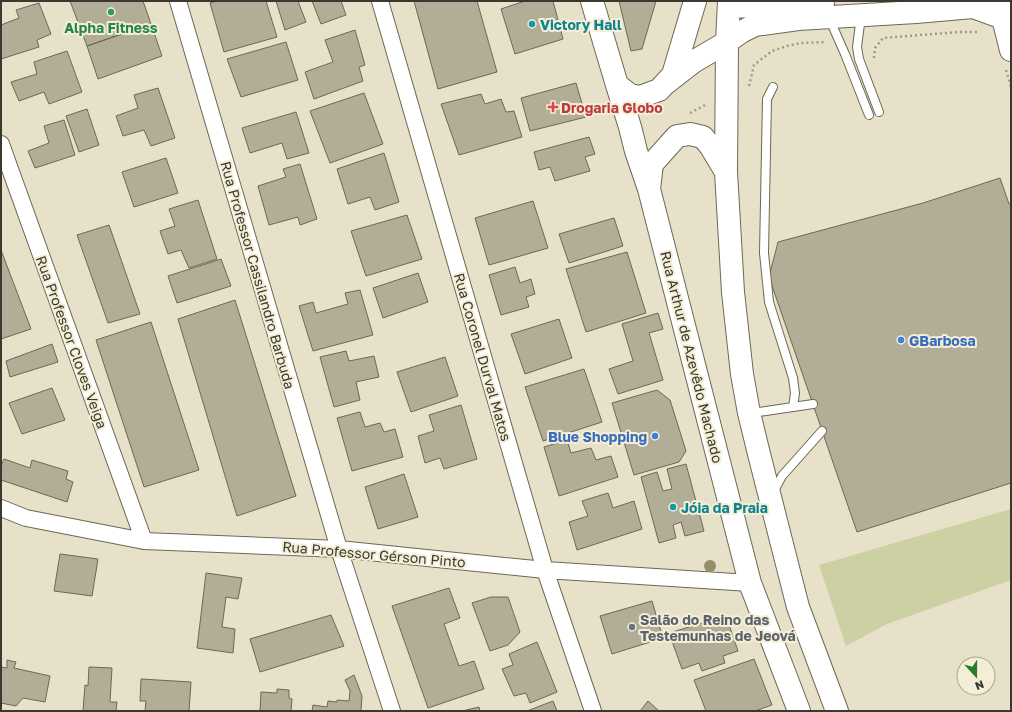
<svg xmlns="http://www.w3.org/2000/svg" width="1012" height="712" font-family="'Golos Text',sans-serif">
	<style>
		.green { fill: #ccd0a3 }
		.building { fill: #b2ad96; stroke: #6c6852 }
		.lines { fill: none; stroke-linecap: round; stroke-linejoin: round }
		.lane-casing { stroke: #6d6853; stroke-width: 10 }
		.street-casing { stroke: #6d6853; stroke-width: 18 }
		.secondary-casing { stroke: #6d6853; stroke-width: 24 }
		.path { stroke: #9e9988; stroke-width: 2.5; stroke-dasharray: 2 3; stroke-linecap: butt }
		.lane { stroke: #fff; stroke-width: 8 }
		.street { stroke: #fff; stroke-width: 16 }
		.secondary { stroke: #fff; stroke-width: 22 }
		.tree { fill: #919067 }
		.leisure-dot { fill: #2e9e5b; stroke: #f4eed6; stroke-width: 1.5 }
		.culture-dot { fill: #0f9aa8; stroke: #f4eed6; stroke-width: 1.5 }
		.health-dot { fill: #e0444e; stroke: #f4eed6; stroke-width: 1.5 }
		.shop-dot { fill: #3f7fe0; stroke: #f4eed6; stroke-width: 1.5 }
		.worship-dot { fill: #6b7280; stroke: #f4eed6; stroke-width: 1.5 }
		.labels { text-anchor: middle; dominant-baseline: central; stroke-width: 4; stroke-linejoin: round; paint-order: stroke }
		.culture-label { font-size: 14px; font-weight: bold; fill: #0d838f; stroke: #f4eed6; text-anchor: start }
		.leisure-label { font-size: 14px; font-weight: bold; fill: #27864d; stroke: #f4eed6 }
		.health-label { font-size: 14px; font-weight: bold; fill: #be3a42; stroke: #f4eed6; text-anchor: start }
		.street-label { font-size: 14px; fill: #3a382f; stroke: #f4eed6 }
		.shop-label { font-size: 14px; font-weight: bold; fill: #366cbe; stroke: #f4eed6; text-anchor: start }
		.worship-label { font-size: 14px; font-weight: bold; fill: #5b616d; stroke: #f4eed6; text-anchor: start }
	</style>
	<rect width="100%" height="100%" fill="#e7e1c9"/>
	<!-- green -->
	<path class="green" d="M1011,509v71l-124,44 -41,22 -27,-81z"/>
	<!-- building -->
	<path class="building" d="M70,1h73l8,23 -64,22z
		M217,1h49l11,36 -53,15 -14,-49z
		M276,1h22l8,21 -21,8z
		M312,1h29l5,14 -25,9z
		M414,1h63l20,71 -59,17z
		M525,1h28l10,38 -48,15 -14,-45z
		M619,1h37l-14,48 -11,2z
		M39,3l12,31 -14,6 2,7 -38,12v-34l18,-7 -3,-8z
		M151,24l11,32 -64,23 -11,-33z
		M355,30l10,35 -6,2 4,14 -49,18 -9,-27 28,-10 -8,-22z
		M286,42l12,38 -57,17 -14,-38z
		M67,51l15,41 -33,12 -5,-12 -25,9 -8,-19 26,-8 -3,-12z
		M576,83l10,34 -56,14 -9,-33z
		M158,88l17,50 -24,8 -7,-16 -21,6 -7,-20 22,-8 -4,-13z
		M364,93l19,51 -53,19 -20,-52z
		M481,94l4,10 16,-5 5,13 8,-1 8,26 -63,18 -18,-51z
		M87,109l12,36 -20,7 -13,-36z
		M296,112l13,41 -22,6 -5,-16 -32,10 -8,-25z
		M64,120l11,35 -40,13 -7,-17 21,-8 -5,-17z
		M589,137l6,17 -10,3 5,14 -35,10 -5,-14 -11,3 -5,-18z
		M384,153l15,49 -24,8 -5,-13 -22,7 -11,-35z
		M166,158l12,35 -44,14 -12,-35z
		M300,164l17,55 -17,6 -2,-8 -29,8 -11,-39 28,-9 -3,-8z
		M1000,178l9,26 2,-1v280l-154,49 -88,-255 9,-35 145,-39z
		M198,200l19,59 -28,9 -8,-18 -13,4 -8,-23 15,-5 -6,-17z
		M533,201l15,47 -59,17 -14,-47z
		M407,215l15,44 -56,17 -15,-45z
		M614,218l9,28 -54,17 -10,-29z
		M109,225l31,89 -32,9 -31,-88z
		M1,250l30,79 -30,10z
		M627,252l19,61 -60,19 -20,-63z
		M221,259l10,27 -54,17 -9,-27z
		M515,267l5,16 11,-4 4,15 -9,3 3,10 -28,8 -12,-40z
		M418,273l10,29 -45,16 -10,-30z
		M360,290l13,45 -60,16 -14,-45 14,-4 3,11 32,-9 -3,-11z
		M235,300l61,196 -59,20 -59,-197z
		M658,313l5,16 -14,4 14,47 -45,14 -9,-25 24,-8 -11,-37z
		M559,319l13,39 -47,16 -14,-40z
		M151,322l48,148 -55,17 -48,-147z
		M52,344l6,18 -48,15 -4,-16z
		M346,351l3,10 25,-5 5,21 -23,5 4,18 -26,7 -14,-50z
		M445,357l13,39 -47,16 -14,-40z
		M584,369l18,53 -59,19 -18,-54z
		M52,388l13,32 -43,14 -13,-31z
		M657,390l13,10 16,51 -7,11 -45,13 -22,-72z
		M461,405l16,54 -33,10 -4,-11 -15,5 -7,-27 16,-5 -5,-16z
		M360,412l5,15 15,-4 4,9 11,-3 8,28 -51,14 -15,-53z
		M567,440l4,13 20,-5 5,12 15,-4 7,21 -59,19 -15,-49z
		M4,459l26,9 2,-8 36,11 -2,8 7,3 -6,20 -66,-22v-14z
		M686,464l18,67 -19,5 -4,-14 -8,3 3,13 -17,5 -18,-66 16,-5 6,19 9,-2 -5,-20z
		M404,474l14,43 -40,12 -13,-42z
		M608,493l5,15 21,-7 8,28 -65,21 -8,-28 19,-6 -6,-15z
		M60,554l38,5 -6,37 -38,-5z
		M206,573l36,5 -4,21 -12,-2 -4,30 13,2 -2,24 -36,-5z
		M449,588l11,30 -16,6 15,42 15,-5 10,28 -56,19 -36,-102z
		M491,597h17l12,35 -12,13 -18,6 -18,-48z
		M652,601l11,37 -51,16 -12,-38z
		M331,615l13,31 -84,26 -10,-33z
		M726,616l12,35 -15,5 2,7 -23,8 -3,-8 -17,6 -13,-36z
		M537,642l20,50 -27,11 -4,-10 -12,3 -12,-27 11,-4 -4,-11z
		M754,659l18,46 -17,6h-49l-12,-31z
		M7,660l9,2 -2,6 36,8 -5,26 -22,-4 -7,8 -15,-3v-36l6,1z
		M89,667l23,1 -2,34h7l-1,9h-33l2,-26 3,1z
		M354,675l8,21 -1,15h-49l1,-6 14,2 1,-6 9,1v-2l12,1 1,-10 -5,-11z
		M141,679l50,3 -2,29h-44l1,-10h-6z
		M277,689l12,1v8l3,1 -1,12h-31l1,-19 16,1z
		M553,701l4,10h-30z
		M648,701l11,10h-19z
		M479,707l1,4h-18z"/>
	<g class="lines">
		<!-- lane casing -->
		<g class="lane-casing">
			<path id="lane" d="M861,16l-4,31 2,12 20,53
				M829,18l16,36 24,61
				M773,87l-6,12 -3,154 5,49 24,76 2,15 -2,14
				M751,413l15,-2 47,-7
				M773,493l9,-17 40,-45"/>
		</g>
		<!-- street casing -->
		<g class="street-casing">
			<path id="street" d="M178,1l161,548 53,162
				M380,1l165,569 48,141
				M1,144l143,397
				M1,508l25,10 118,23 195,8 206,21 205,13"/>
		</g>
		<!-- secondary casing -->
		<g class="secondary-casing">
			<path id="secondary" d="M592,1l25,84 13,42 6,24 13,38 101,394 49,128
				M729,1l-2,41 -1,130 7,120 9,82 7,39 10,41 39,153 39,104
				M1002,1l1,17 8,32
				M729,7l94,-4
				M666,83l27,-21 34,-20 14,-10 14,-7 43,-6 118,-7 57,-5 30,11
				M617,85l13,10 10,2 19,-7 14,-15 22,-74
				M649,189l3,-25 25,-28 13,-2 13,3 8,10 15,25"/>
		</g>
		<!-- path -->
		<path class="path" d="M874,58l1,-10 8,-10 75,-6h21
			M1006,70l5,17
			M749,86l5,-21 18,-14 15,-5 14,-3 25,-1
			M690,113l17,-9"/>
		<!-- lane -->
		<use href="#lane" class="lane"/>
		<!-- street -->
		<use href="#street" class="street"/>
		<!-- secondary -->
		<use href="#secondary" class="secondary"/>
	</g>
	<!-- trees -->
	<circle class="tree" cx="710" cy="566" r="6"/>
	<!-- markers -->
	<circle class="leisure-dot" cx="111" cy="12" r="4"/>
	<g class="culture-dot">
		<circle cx="532" cy="24" r="4"/>
		<circle cx="673" cy="507" r="4"/>
	</g>
	<path class="health-dot" d="M551 101h4v4h4v4h-4v4h-4v-4h-4v-4h4z"/>
	<g class="shop-dot">
		<circle cx="901" cy="340" r="4"/>
		<circle cx="655" cy="436" r="4"/>
	</g>
	<circle class="worship-dot" cx="632" cy="627" r="4"/>
	<g class="labels">
		<!-- culture labels -->
		<g class="culture-label">
			<text x="540" y="24">Victory Hall</text>
			<text x="681" y="507">Jóia da Praia</text>
		</g>
		<!-- leisure labels -->
		<g class="leisure-label">
			<text x="111" y="27">Alpha Fitness</text>
		</g>
		<!-- health labels -->
		<g class="health-label">
			<text x="561" y="107">Drogaria Globo</text>
		</g>
		<!-- street labels -->
		<g class="street-label">
			<text transform="translate(258 275) rotate(74)">Rua Professor Cassilandro Barbuda</text>
			<text transform="translate(72 342) rotate(70)">Rua Professor Cloves Veiga</text>
			<text transform="translate(483 357) rotate(74)">Rua Coronel Durval Matos</text>
			<text transform="translate(692 357) rotate(76)">Rua Arthur de Azevêdo Machado</text>
			<text transform="translate(374 554) rotate(5)">Rua Professor Gérson Pinto</text>
		</g>
		<!-- shop labels -->
		<g class="shop-label">
			<text x="909" y="340">GBarbosa</text>
			<text x="647" y="436" text-anchor="end">Blue Shopping</text>
		</g>
		<!-- worship labels -->
		<g class="worship-label">
			<text x="640" y="619">Salão do Reino das<tspan x="640" dy="16">Testemunhas de Jeová</tspan></text>
		</g>
	</g>
	<!-- border -->
	<rect width="1012" height="712" fill="none" stroke="#3a382f" stroke-width="4"/>
	<!-- north arrow -->
	<g transform="translate(976 676) rotate(159)"><circle r="19" fill="#f4eed6" stroke="#aaa593"/>
	<path d="M0-3L7 15L0 10L-7 15Z" fill="#277c28"/>
	<text y="-6" font-size="11" font-weight="bold" text-anchor="middle" fill="#3a382f">N</text>
	</g>
</svg>
